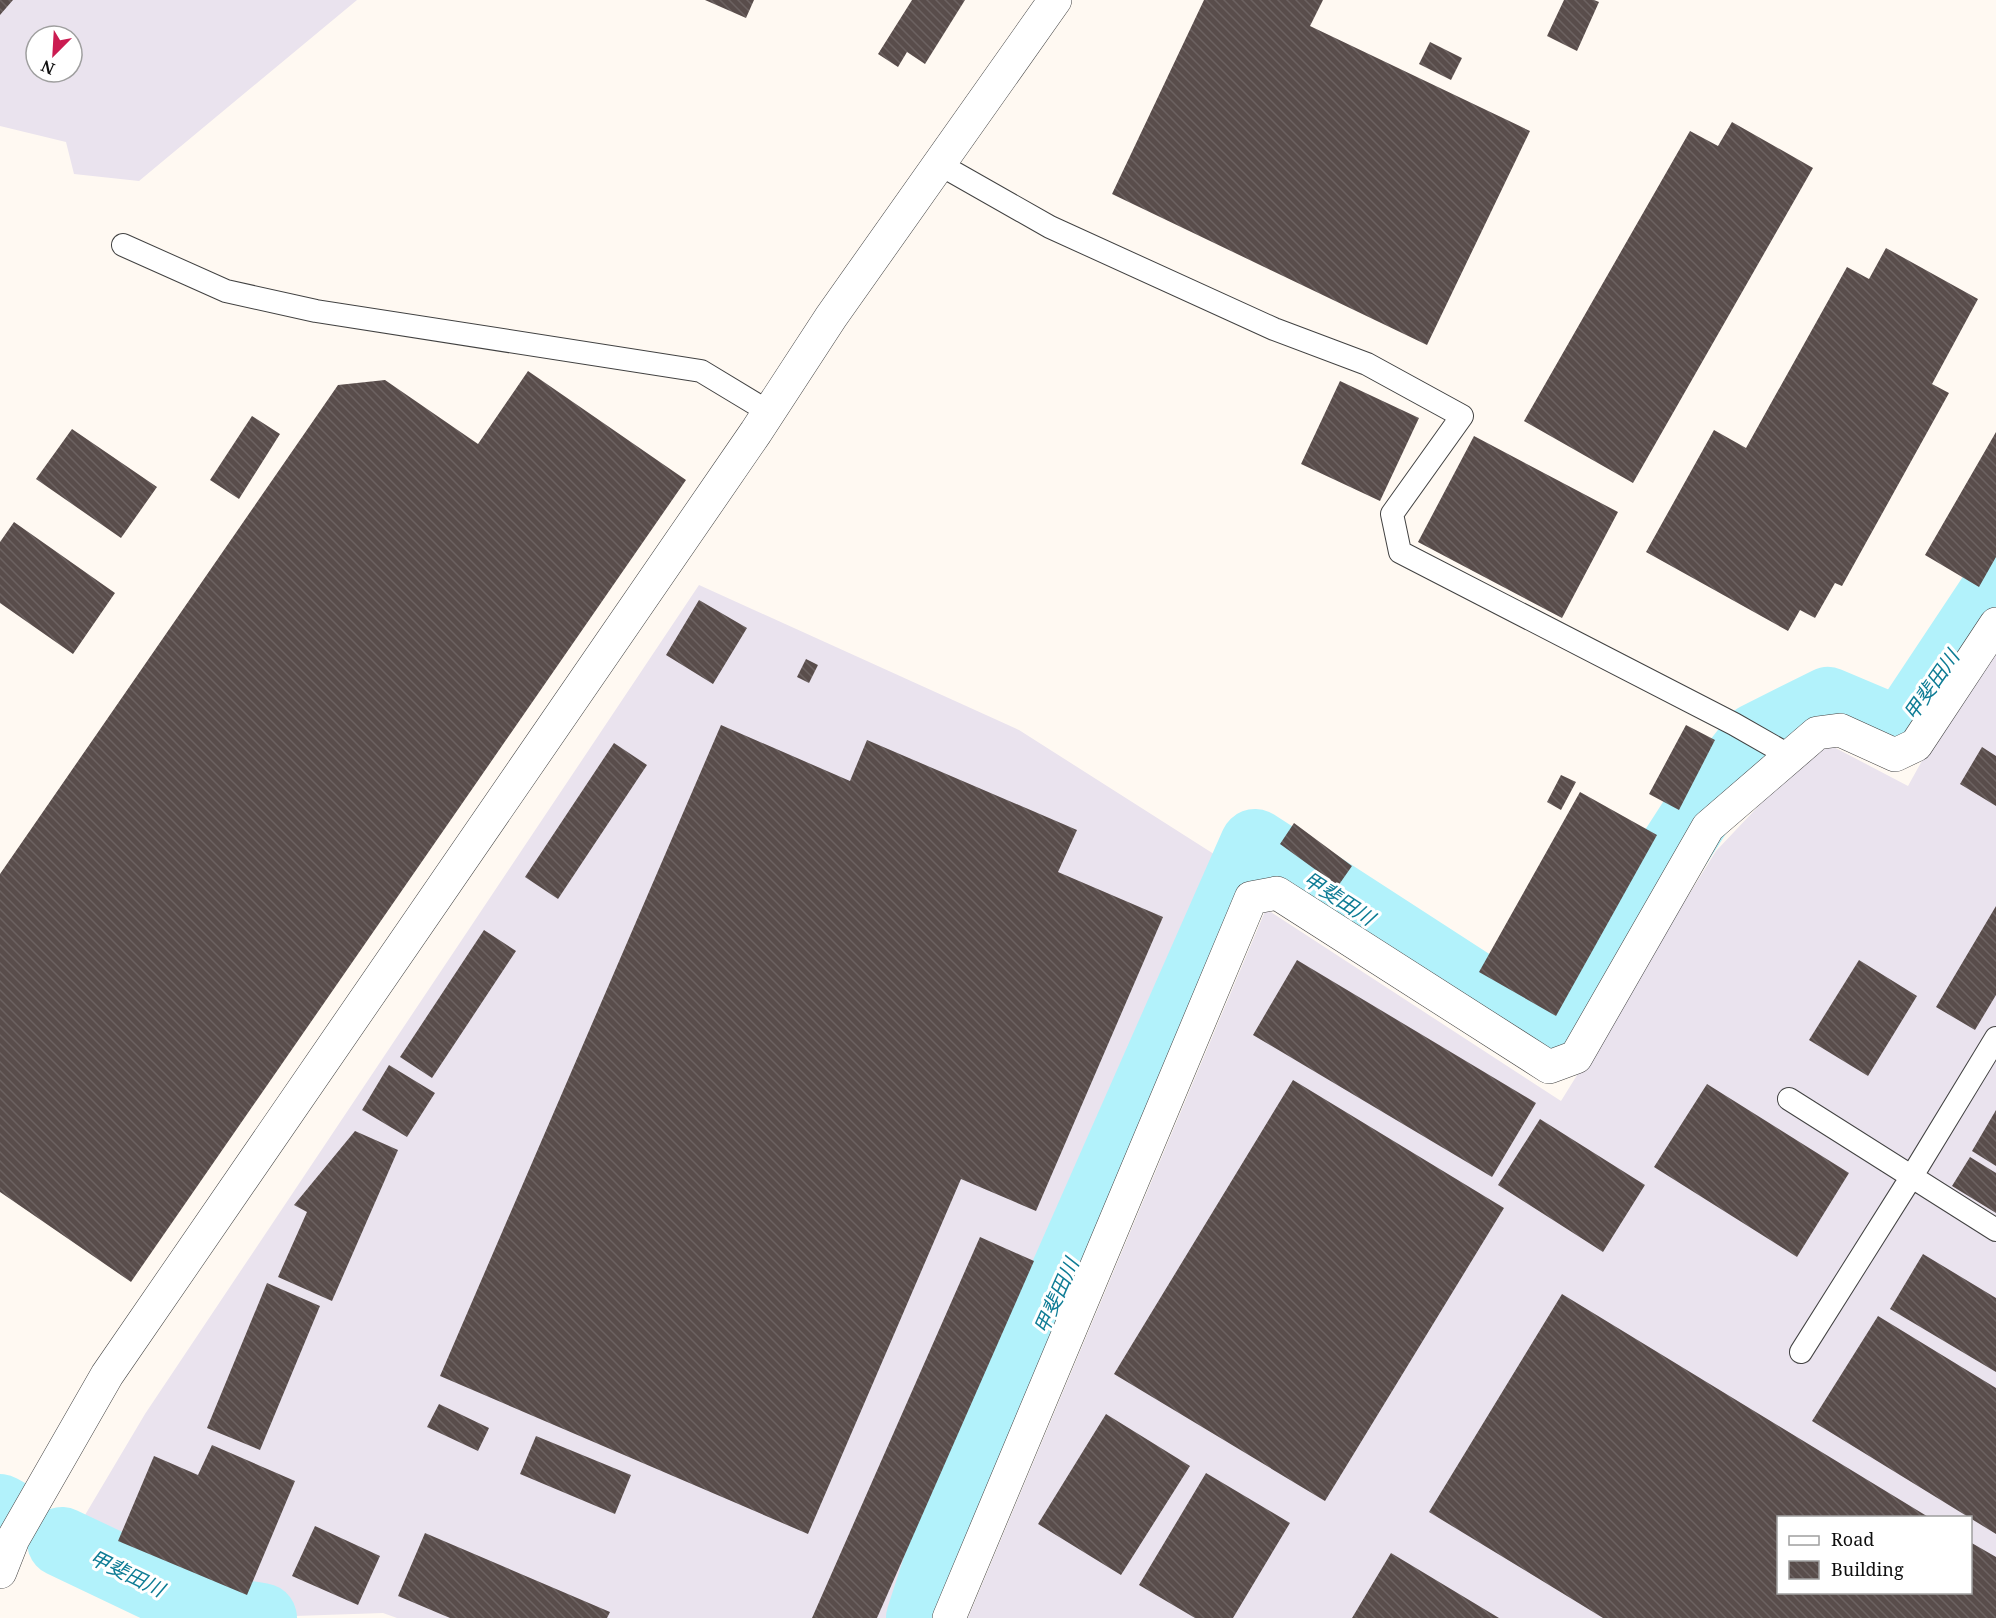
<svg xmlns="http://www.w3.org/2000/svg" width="1996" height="1618" font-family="'Noto Serif','Noto Sans JP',serif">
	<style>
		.industrial { fill: #eae3ee; fill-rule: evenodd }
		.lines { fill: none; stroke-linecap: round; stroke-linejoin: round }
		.river { stroke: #b2f2fb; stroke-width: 70 }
		.building { fill: url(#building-back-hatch) }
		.service-casing { stroke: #424242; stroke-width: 24 }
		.minor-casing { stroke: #424242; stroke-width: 34 }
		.service { stroke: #fff; stroke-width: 22 }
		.minor { stroke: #fff; stroke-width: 33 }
		.labels { text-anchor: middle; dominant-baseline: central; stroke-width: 6; stroke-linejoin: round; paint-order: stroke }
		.water-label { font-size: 20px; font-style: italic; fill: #0e7c95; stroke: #fff }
	</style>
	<defs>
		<pattern id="building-back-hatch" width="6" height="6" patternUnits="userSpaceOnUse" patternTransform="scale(1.5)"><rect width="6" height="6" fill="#594d4b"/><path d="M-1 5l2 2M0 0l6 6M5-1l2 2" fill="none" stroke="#6c6261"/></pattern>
	</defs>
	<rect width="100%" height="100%" fill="#fff9f2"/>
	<!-- industrial -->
	<path class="industrial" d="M0,0h357l-218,181 -65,-7 -8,-32 -66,-16zM36,36h36v36h-36z
		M699,585l320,145 209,133 -296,686 -24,69h-511l-14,-5 -88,3 -91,-14 -132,-65 73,-123z
		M1996,642v976h-1028l298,-709 295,192 155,-250 53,-56 57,-52 82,43 55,-99zM1778,1518h192v74h-192z"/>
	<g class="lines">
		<!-- river -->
		<path class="river" d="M0,1509l9,5
			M62,1542l141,67 59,9
			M921,1618l21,-65 313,-709 298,193 144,-223 59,-76 72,-36 64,27 15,-5 89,-134"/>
	</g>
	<!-- building -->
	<path class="building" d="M0,0h13l-13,15z
		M705,0h49l-8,18z
		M912,0h53l-40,64 -18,-12 -9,15 -20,-13z
		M1204,0h119l-13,26 220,105 -103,214 -315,-151z
		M1564,0h30l5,2 -22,49 -30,-15z
		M1430,42l32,16 -11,22 -32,-16z
		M1732,122l81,46 -180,315 -109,-62 166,-290 28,15z
		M1886,248l92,51 -46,85 17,9 -107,193 -7,-3 -20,35 -15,-8 -12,21 -142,-79 68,-122 32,18 101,-181 22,12z
		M528,371l158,109 -555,802 -131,-90v-318l338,-489 47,-5 93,64z
		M1340,381l79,37 -39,83 -79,-37z
		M252,416l28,18 -41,65 -29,-19z
		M72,429l85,58 -36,51 -85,-59z
		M1996,432v125l-17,30 -54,-32z
		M1474,436l144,76 -56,106 -144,-76z
		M14,522l101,71 -42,61 -73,-51v-61z
		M699,600l48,28 -34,56 -47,-29z
		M806,659l12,6 -9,18 -12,-6z
		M721,725l129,56 17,-41 210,90 -19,42 105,45 -127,294 -75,-32 -153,355 -368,-158z
		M1686,725l29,15 -36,70 -30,-16z
		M614,743l33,22 -89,134 -33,-22z
		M1982,747l14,9v50l-36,-22z
		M1561,775l15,7 -15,28 -14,-8z
		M1580,792l77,43 -101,181 -77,-44z
		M1294,823l58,43 -14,20 -58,-42z
		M1996,906v89l-21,35 -39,-23z
		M484,930l32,21 -84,127 -32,-21z
		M1297,960l239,143 -44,74 -239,-142z
		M1859,960l58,36 -49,80 -59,-36z
		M389,1065l46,28 -28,44 -45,-27z
		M1293,1080l211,128 -179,293 -211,-127z
		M1707,1084l142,89 -52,84 -143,-90z
		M1996,1110v56l-24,-15z
		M1540,1119l105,66 -42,67 -105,-67z
		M355,1131l43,19 -66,151 -54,-24 29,-65 -13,-7z
		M1970,1157l26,16v40l-44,-27z
		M980,1237l54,24 -157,357h-65z
		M1923,1254l73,44v74l-106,-63z
		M267,1283l53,23 -60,144 -53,-22z
		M1562,1294l368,224h-152v74h192v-50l26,15v61h-393l-174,-106z
		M1878,1316l118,72v146l-184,-113z
		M439,1404l50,24 -11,23 -51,-24z
		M1106,1414l84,52 -69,109 -83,-51z
		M536,1436l95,39 -16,39 -95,-40z
		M212,1445l83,36 -48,114 -129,-54 36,-85 44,19z
		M1206,1473l84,50 -57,95h-38l-56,-33z
		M315,1526l65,30 -22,49 -66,-29z
		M425,1533l185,79 -3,6h-157l-52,-22z
		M1391,1553l108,65h-147z"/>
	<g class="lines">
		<!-- service casing -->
		<g class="service-casing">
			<path id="service" d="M939,164l111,63 224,102 93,35 95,52 -70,98 8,38 334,172 56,32
				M123,245l103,46 90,20 385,60 68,41
				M1789,1099l207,131
				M1801,1352l111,-176 84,-138"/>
		</g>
		<!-- minor casing -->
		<g class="minor-casing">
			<path id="minor" d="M0,1572l13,-33 94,-164 649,-943 75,-115 224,-317
				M949,1618l302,-720 26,-5 272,174 27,-10 132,-230 109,-94 23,-3 55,25 21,-10 80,-121"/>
		</g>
		<!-- service -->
		<use href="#service" class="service"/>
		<!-- minor -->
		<use href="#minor" class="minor"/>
	</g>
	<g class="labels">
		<!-- water labels -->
		<g class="water-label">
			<text transform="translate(1931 685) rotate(-55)">甲斐田川</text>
			<text transform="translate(1339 898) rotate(33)">甲斐田川</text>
			<text transform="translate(1056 1296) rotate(-66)">甲斐田川</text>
			<text transform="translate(127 1573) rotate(26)">甲斐田川</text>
		</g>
	</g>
	<!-- legend -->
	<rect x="1777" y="1516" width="195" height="78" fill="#ffffff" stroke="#9f9f9f" stroke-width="1.5"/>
	<rect x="1789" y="1536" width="30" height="9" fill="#ffffff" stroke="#9f9f9f" stroke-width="1.5"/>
	<text x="1831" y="1546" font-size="18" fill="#0f0f0f">Road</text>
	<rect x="1789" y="1561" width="30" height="18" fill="url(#building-back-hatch)" stroke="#9f9f9f" stroke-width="1.5"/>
	<text x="1831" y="1576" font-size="18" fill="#0f0f0f">Building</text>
	<!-- north arrow -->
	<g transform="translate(54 54) rotate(204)"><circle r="28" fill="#ffffff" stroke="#9f9f9f" stroke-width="1.5"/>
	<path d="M0-4.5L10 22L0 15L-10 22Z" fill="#cb1b51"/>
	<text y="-9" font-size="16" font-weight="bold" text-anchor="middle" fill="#0f0f0f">N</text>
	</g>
</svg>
